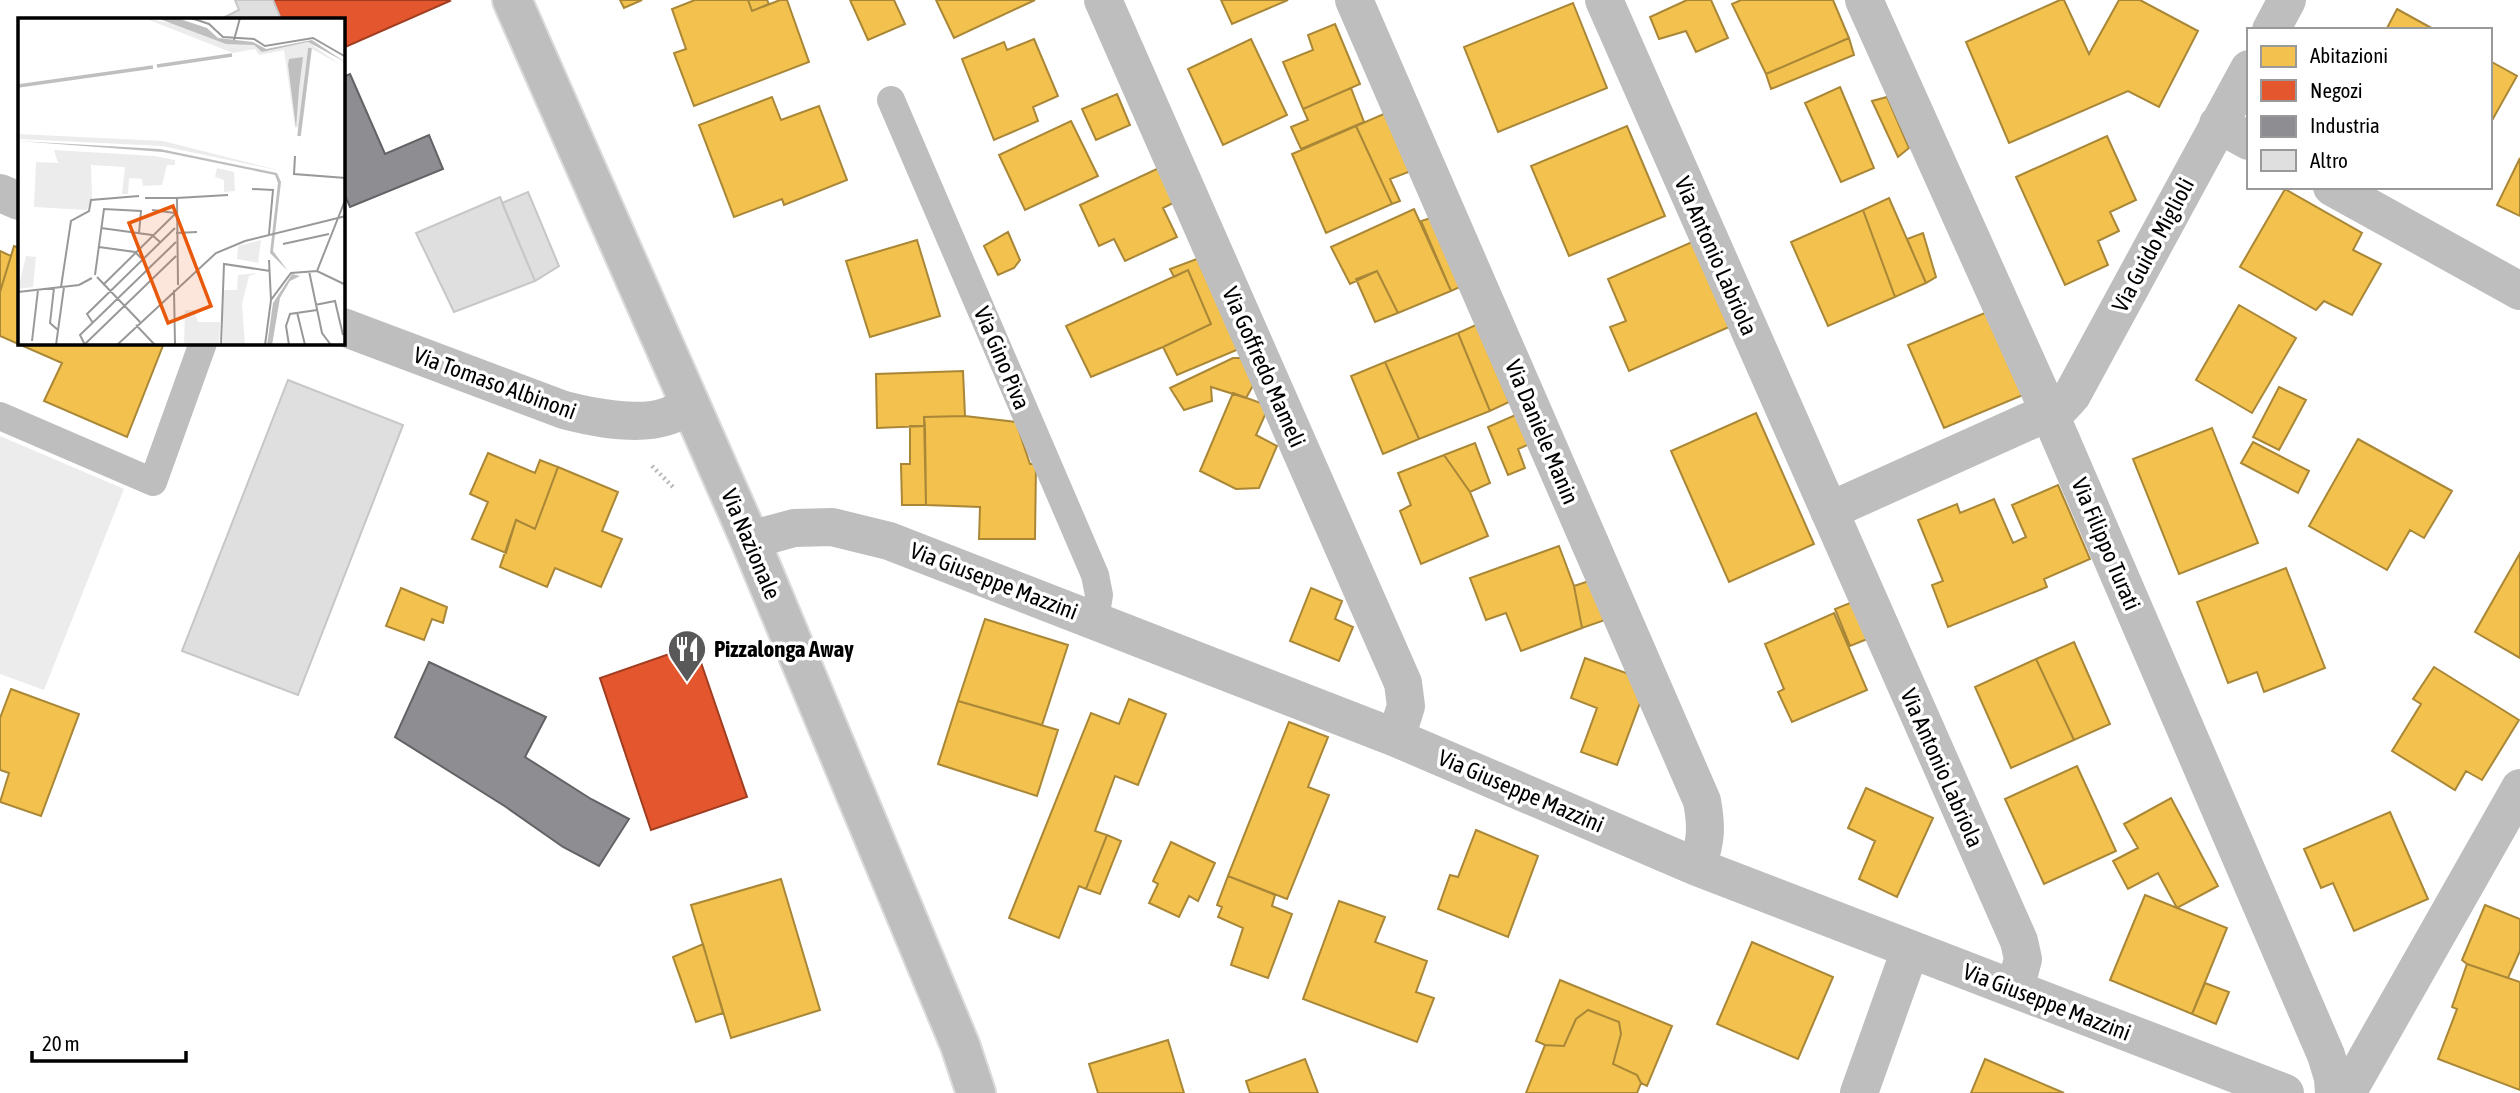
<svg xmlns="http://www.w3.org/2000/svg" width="2520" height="1093" font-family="'Asap Condensed',sans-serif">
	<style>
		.green { fill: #ececec }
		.homes { fill: #f2c14e; stroke: #a98737; stroke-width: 2 }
		.shops { fill: #e4572e; stroke: #a03d20; stroke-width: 2 }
		.industry { fill: #8d8d92; stroke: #636366; stroke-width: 2 }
		.building { fill: #dfdfdf; stroke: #c7c7c7; stroke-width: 2 }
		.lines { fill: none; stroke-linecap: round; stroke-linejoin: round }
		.primary-casing { stroke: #dbdbdb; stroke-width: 42 }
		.path { stroke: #b9b9b9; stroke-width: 4.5; stroke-dasharray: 2 3.5; stroke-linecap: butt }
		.lane { stroke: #bebebe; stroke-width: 28 }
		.street { stroke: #bebebe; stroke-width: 38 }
		.primary { stroke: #bebebe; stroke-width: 38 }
		.labels { text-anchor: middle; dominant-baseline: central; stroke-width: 7; stroke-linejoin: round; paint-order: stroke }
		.street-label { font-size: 23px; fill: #000; stroke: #fff }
		.poi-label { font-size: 23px; font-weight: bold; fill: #000; stroke: #fff; text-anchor: start }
		.inset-river { fill: none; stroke: #bfbfbf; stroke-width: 3.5 }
		.inset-road { fill: none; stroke: #999; stroke-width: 2 }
		.view { fill: #e8590c; fill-opacity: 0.15; stroke: #e8590c; stroke-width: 3.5 }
		.inset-edge { fill: none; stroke: #000; stroke-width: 3.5 }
	</style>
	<rect width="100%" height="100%" fill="#fff"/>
	<!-- green -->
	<path class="green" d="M0,436l124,53 -80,201 -44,-16z"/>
	<!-- homes -->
	<path class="homes" d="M620,0h22l-18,8z
		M695,0h53l4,11 28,-11h7l22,62 -115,44 -20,-53 12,-4 -14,-40z
		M748,0h19l2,4 -17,7z
		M850,0h44l11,24 -37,16z
		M936,0h99l-81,38z
		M1221,0h67l-56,24z
		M1687,0h24l17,38 -32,14 -10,-21 -27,8 -9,-22z
		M1741,0h92l16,38 -83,36 -34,-70z
		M2060,0h4l25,54 30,-54h21l58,31 -39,76 -31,-16 -119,52 -43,-101z
		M1573,3l34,85 -109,44 -34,-85z
		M2397,9l38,21h-49z
		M1335,24l25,60 -57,25 -20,-47 30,-12 -5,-15z
		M1849,38l5,17 -83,34 -5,-15z
		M1034,39l24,57 -25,11 5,14 -44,19 -32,-81 42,-17 3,8z
		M1251,39l36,76 -64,30 -35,-76z
		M2490,61l27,15 -27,48z
		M1840,87l34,81 -33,14 -36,-79z
		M1351,88l13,34 -63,27 -10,-22 17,-7 -5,-11z
		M1117,94l13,31 -34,15 -14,-31z
		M772,97l9,23 38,-14 28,74 -63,25 -2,-6 -48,18 -35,-92z
		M1887,97l22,51 -11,9 -26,-56z
		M1386,113l25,58 -21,8 10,22 -8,3 -36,-78z
		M1071,121l27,55 -73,34 -26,-55z
		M1356,126l36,78 -66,29 -34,-79z
		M1627,126l38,90 -96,40 -38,-90z
		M2107,136l29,64 -26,12 9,19 -21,10 10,24 -43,20 -49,-108z
		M2520,158v58l-23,-11z
		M1163,166l16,34 -16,8 14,29 -52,24 -11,-22 -15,7 -19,-41z
		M2285,189l77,44 -9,17 28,14 -29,51 -28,-14 -8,9 -76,-43z
		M1889,198l37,85 -31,14 -32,-87z
		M1414,209l37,82 -53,22 -21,-42 -27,13 -19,-37z
		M1863,210l32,87 -67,29 -37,-84z
		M1440,215l29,68 -18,8 -30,-70z
		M1008,232l12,28 -6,8 -16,7 -14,-29z
		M1923,233l13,44 -10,6 -19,-44z
		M917,240l23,76 -70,21 -24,-76z
		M1692,242l37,85 -100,44 -19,-44 16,-6 -18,-42z
		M14,246l5,2v95h145l-37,94 -83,-36 18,-38 -62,-27v-44z
		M0,251l11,5 -11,36z
		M1202,257l37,92 -62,26 -14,-28 48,-23 -23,-54 -14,7 -4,-8z
		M1188,270l23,54 -48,23 -72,30 -25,-51z
		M1377,271l21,42 -23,9 -19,-43z
		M2239,305l57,33 -44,75 -56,-33z
		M1987,312l36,83 -79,33 -36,-83z
		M1478,324l31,78 -19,9 -32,-78z
		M1458,333l32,78 -71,28 -34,-77z
		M1233,358h14l8,24 -9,16 -35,-11 1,14 -28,9 -14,-22z
		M1385,362l34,77 -36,15 -32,-78z
		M963,371l2,45 -41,1 1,9 -48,2 -1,-54z
		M2279,387l27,13 -27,50 -26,-13z
		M1233,393l36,13 -13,29 21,11 -18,42 -23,1 -36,-18z
		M1520,413l17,28 -19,8 7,19 -17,7 -20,-48z
		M1756,413l58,131 -85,38 -58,-131z
		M965,416l51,6 14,42h6l-1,75h-56l1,-32 -54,-2 -2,-88z
		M910,426h15l1,79h-24l-1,-41h9z
		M2212,428l46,115 -79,31 -46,-115z
		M2358,439l94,52 -28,47 -14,-8 -23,40 -78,-44z
		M2253,442l56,29 -11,22 -57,-30z
		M1475,443l15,40 -20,9 -26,-37z
		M488,453l47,20 5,-13 18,7 -23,62 -19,-9 -10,33 -34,-14 16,-37 -18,-8z
		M1444,455l26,37 18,44 -67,28 -21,-53 11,-6 -13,-32z
		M558,467l60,25 -16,39 20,8 -21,48 -46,-19 -8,19 -47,-20 16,-47 19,9z
		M2058,485l32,74 -46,20 3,8 -99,40 -16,-42 11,-4 -25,-61 39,-16 3,9 34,-14 19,44 13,-6 -14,-32z
		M1559,546l15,40 8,42 -61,23 -15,-38 -20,7 -16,-42z
		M2520,553v105l-45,-26z
		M2286,568l39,100 -61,24 -7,-20 -29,11 -31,-81z
		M1592,580l16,39 -26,9 -8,-42z
		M401,588l46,19 -4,16 -11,-4 -8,21 -38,-14z
		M1311,588l31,13 -7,18 18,8 -14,34 -49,-20z
		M1855,601l15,37 -20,8 -15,-37z
		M1834,613l33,77 -75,32 -14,-30 6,-3 -19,-45z
		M985,619l83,26 -26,80 -84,-24z
		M2074,642l36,82 -36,16 -38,-81z
		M1585,658l63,23 -31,84 -36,-13 16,-44 -26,-10z
		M2036,659l38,81 -63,28 -36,-81z
		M2434,667l85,53 -37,60 -16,-9 -11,19 -63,-39 29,-47 -8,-5z
		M11,689l68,25 -38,102 -41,-14 9,-29 -9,-3v-52z
		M1129,699l37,15 -28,71 -23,-9 -20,55 12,4 -21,54 -7,-3 -20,52 -50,-20 82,-205 28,11z
		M958,701l100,29 -21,66 -99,-32z
		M1289,722l39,15 -20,50 21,8 -42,104 -59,-23z
		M2077,766l39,85 -72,33 -39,-85z
		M1866,788l67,30 -36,79 -38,-18 16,-38 -27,-13z
		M2171,798l47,88 -41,22 -19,-35 -30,16 -15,-28 25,-13 -14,-24z
		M2390,812l38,87 -74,32 -21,-48 -12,5 -17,-39z
		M1476,830l62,26 -30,81 -70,-28 12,-34 8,2z
		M1107,835l14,6 -21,53 -14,-5z
		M1171,842l44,21 -17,38 -9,-5 -10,21 -30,-14 9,-19 -5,-3z
		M1228,876l47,19 -3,11 20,8 -24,64 -37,-13 12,-37 -25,-11 4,-10 -5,-2z
		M781,879l39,131 -89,28 -40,-133z
		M2145,895l82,33 -35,86 -82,-34z
		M1339,901l46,16 -10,25 52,19 -11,31 18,6 -17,44 -114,-43z
		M2485,905l35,14v32l-12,27 -41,-14 -5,-4z
		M1752,942l81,35 -35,82 -81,-35z
		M703,944l20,69 -27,9 -23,-65z
		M2467,964l53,18v108l-82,-31 19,-50 -5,-2z
		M1560,980l112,46 -25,60 -6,-3 -4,-8 -24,-11 8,-30 -2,-12 -31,-12 -12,9 -12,27 -19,-1 -9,-4z
		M2205,983l24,9 -13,32 -24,-10z
		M1588,1010l31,12 2,12 -8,30 24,11 4,8 -4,10h-111l19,-48 19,1 12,-27z
		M1168,1040l16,53h-86l-9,-29z
		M1305,1059l13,34h-68l-4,-12z
		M1985,1059l79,34h-93z"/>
	<!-- shops -->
	<path class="shops" d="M273,0h176l1,1 -107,47v-29h-62z
		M695,645l52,152 -96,33 -51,-152z"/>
	<!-- industry -->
	<path class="industry" d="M350,74l35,80 44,-19 14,34 -93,38 -7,-16v-114z
		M429,662l117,55 -21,40 66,42 38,20 -30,47 -36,-19 -57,-40 -111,-70z"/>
	<!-- building -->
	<path class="building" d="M235,0h38l8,19h-60l18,-9z
		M528,192l31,74 -24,15 -33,-78z
		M500,197l35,84 -81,31 -38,-79z
		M288,380l115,45 -105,270 -116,-44z"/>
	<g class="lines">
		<!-- primary casing -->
		<g class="primary-casing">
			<path id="primary" d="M512,0l238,540 210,505 16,48"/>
		</g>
		<!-- path -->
		<path class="path" d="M652,466l21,21"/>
		<!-- lane -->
		<path class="lane" d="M891,100l204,475 4,20 -4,24
			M0,416l153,66 50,-139"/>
		<!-- street -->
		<path class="street" d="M1103,0l300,683 3,23 -10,32
			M1354,0l348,801c5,27 4,40 -5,66
			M1604,0l415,941 4,18 -8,30
			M1864,0l185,412 277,643 7,23 1,15
			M2271,30l16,-30
			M2218,124l31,17
			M2332,187l188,104
			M0,193l19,8
			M343,327l221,83c27,7 73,16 101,7 8,-2 17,-7 25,-11
			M1829,511l220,-99 13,-6 10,-11 177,-326
			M750,540l44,-12 38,-1 57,14 507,197 301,129 588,226
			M1859,1093l51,-143
			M2347,1093l173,-305"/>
		<!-- primary -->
		<use href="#primary" class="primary"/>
	</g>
	<!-- icons -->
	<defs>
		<g id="restaurant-pin" transform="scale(2.0125)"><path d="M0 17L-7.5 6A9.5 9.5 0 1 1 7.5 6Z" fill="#595959" stroke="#fff"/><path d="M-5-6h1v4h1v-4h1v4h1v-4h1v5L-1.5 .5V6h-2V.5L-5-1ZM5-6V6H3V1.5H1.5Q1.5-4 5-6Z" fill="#fff"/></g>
	</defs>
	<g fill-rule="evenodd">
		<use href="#restaurant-pin" x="687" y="649"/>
	</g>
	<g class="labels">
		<!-- street labels -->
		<g class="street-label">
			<text transform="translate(2153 245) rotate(-62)">Via Guido Miglioli</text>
			<text transform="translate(1716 256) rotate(66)">Via Antonio Labriola</text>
			<text transform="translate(1002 358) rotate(67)">Via Gino Piva</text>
			<text transform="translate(1264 367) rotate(66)">Via Goffredo Mameli</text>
			<text transform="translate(495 383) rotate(20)">Via Tomaso Albinoni</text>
			<text transform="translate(1542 432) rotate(67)">Via Daniele Manin</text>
			<text transform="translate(751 544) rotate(67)">Via Nazionale</text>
			<text transform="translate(2106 544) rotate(67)">Via Filippo Turati</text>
			<text transform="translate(994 581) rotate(21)">Via Giuseppe Mazzini</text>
			<text transform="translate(1942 768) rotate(66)">Via Antonio Labriola</text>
			<text transform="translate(1521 791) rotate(23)">Via Giuseppe Mazzini</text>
			<text transform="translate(2047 1002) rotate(21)">Via Giuseppe Mazzini</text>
		</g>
		<!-- poi labels -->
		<g class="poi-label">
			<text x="714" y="649">Pizzalonga Away</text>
		</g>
	</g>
	<!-- overview -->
	<g transform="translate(18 18)">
		<rect width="327" height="327" fill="#fff"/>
		<path d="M126,0l36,7 35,15 39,5 8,7 46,-10 33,23 -29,-16 -10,79 -7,-1 -11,-77 -25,5 -4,-6 -22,4zM0,116l145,7 123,31 -124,-26 -144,-7zM36,132l100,6 21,4v5h-8l-5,20 -19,1 -1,-7 -13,-1 -1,16h-6l3,-27 -34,-2 1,33 -5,12 -53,-3 2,-45 22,1zM199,150l17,4 1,19 -11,1v-12l-9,-3zM243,222l-3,23 -21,-4 1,-13zM8,238l10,1 -3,30 -15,2zM239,255l-8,3 -7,28 3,41h-22v-55h14l1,-15zM167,292h9l4,12h22l-1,23h-35z" fill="#ececec"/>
		<path d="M139,0h20l30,10 11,10 35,4 13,7 46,-9 33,22 -37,-20 -46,10 -8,-7 -28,-1zM285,39l-4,32 -3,39 -8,-63 1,-6zM0,123l142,8 117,24 4,9 -8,69 15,20 -18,-18 8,-70 -3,-8 -112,-23zM274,256l8,2 -10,5 -10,17 -8,47h-5l6,-42z" fill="#bfbfbf"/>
		<path class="inset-river" d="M139,48l75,-11M0,68l135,-19M281,118l11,-88"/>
		<path class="inset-road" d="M173,0l18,6 14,13 31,2 11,7 48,-8 33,19M216,22l6,-22M277,138l-1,18 52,4M234,171l21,1 -4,44M127,180h32M134,192l23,3M83,210l51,7 8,7M158,215l21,-1M265,226l46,-10M81,229l36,5 8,8M251,242l2,40M291,253l13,62 9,12M299,253l29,-73M77,257l9,-66 37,2 -2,22M79,259l43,45M85,267l73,-72M160,267l-1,-87 51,-3M43,269l10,-66 18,-10 2,-11 48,-4M36,270l-4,35 8,7M156,272l1,55M0,274l61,-7 13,-7M297,287l20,-4 8,34M279,294l8,33M75,305l-6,-9 88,-86M118,307l19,20M14,323l6,-51M67,326l91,-88M38,327l8,-58M67,327l-5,-10 96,-93M99,327l99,-92 29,-12 101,-25M203,327l3,-81 46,7M247,327l6,-45 20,-27 26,-2 29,14M271,327l-3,-19 4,-12 27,-4"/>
		<path class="view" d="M155,188l38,100 -43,17 -39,-100z"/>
		<rect width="327" height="327" class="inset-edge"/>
	</g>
	<!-- legend -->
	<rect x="2247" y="28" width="245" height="161" fill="#ffffff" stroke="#999999" stroke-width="2"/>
	<rect x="2261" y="46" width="35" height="21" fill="#f2c14e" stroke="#999999" stroke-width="2"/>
	<text x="2310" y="63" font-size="21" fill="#000000">Abitazioni</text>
	<rect x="2261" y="80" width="35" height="21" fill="#e4572e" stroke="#999999" stroke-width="2"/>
	<text x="2310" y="98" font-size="21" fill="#000000">Negozi</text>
	<rect x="2261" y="116" width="35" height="21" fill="#8d8d92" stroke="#999999" stroke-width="2"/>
	<text x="2310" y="133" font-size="21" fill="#000000">Industria</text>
	<rect x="2261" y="150" width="35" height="21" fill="#dfdfdf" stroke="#999999" stroke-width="2"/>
	<text x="2310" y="168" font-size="21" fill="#000000">Altro</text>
	<!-- scale -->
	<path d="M32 1051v10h154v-10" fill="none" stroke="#000000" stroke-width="3.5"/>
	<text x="42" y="1051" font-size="21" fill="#000000" stroke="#ffffff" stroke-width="5" paint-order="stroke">20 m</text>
</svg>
